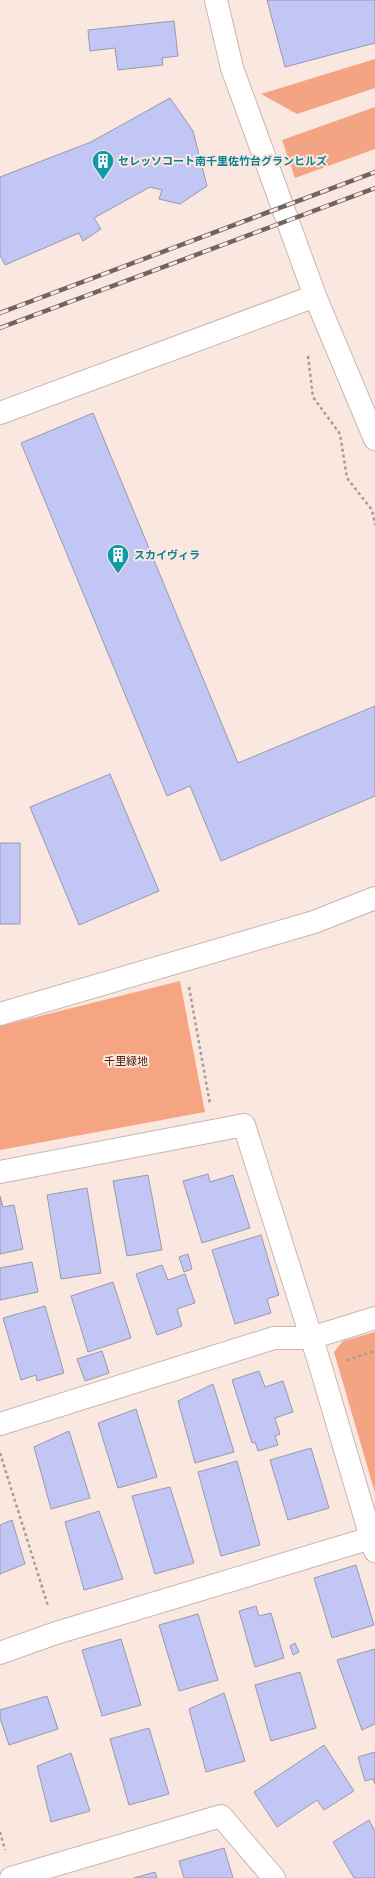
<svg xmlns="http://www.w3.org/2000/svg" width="375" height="1878" font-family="'PT Sans','Noto Sans JP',sans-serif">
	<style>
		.green { fill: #f2a483 }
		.forest { fill: #f6a582 }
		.building { fill: #c1c6f4; stroke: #989aaa }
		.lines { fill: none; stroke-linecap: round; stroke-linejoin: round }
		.minor-casing { stroke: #c8b6af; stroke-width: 24 }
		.path { stroke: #a89a94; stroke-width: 2.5; stroke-dasharray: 3 3; stroke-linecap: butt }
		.minor { stroke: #fff; stroke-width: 22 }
		.rail-casing { stroke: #6f6460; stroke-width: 4.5 }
		.rail { stroke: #fae7e0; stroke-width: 3; stroke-dasharray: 9; stroke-linecap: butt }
		.labels { text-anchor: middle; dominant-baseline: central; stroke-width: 4; stroke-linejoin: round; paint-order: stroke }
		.culture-label { font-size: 11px; font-weight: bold; fill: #0d838f; stroke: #fae7e0; text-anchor: start }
		.park-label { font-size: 11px; fill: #542208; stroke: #fae7e0 }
	</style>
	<rect width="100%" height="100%" fill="#fae7e0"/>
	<!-- green -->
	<path class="green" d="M375,59v29l-78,26 -36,-20z
		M375,107v42l-80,29 -13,-38z
		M375,1332v161l-41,-141 9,-11z"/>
	<!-- forest -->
	<path class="forest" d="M180,981l25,131 -205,38v-124z"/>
	<!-- building -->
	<path class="building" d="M267,0h108v43l-90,24z
		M174,21l4,35 -16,2 1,7 -45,5 -3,-22 -25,3 -2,-21z
		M170,98l23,33 14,55 -27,18 -21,-5 3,-9 -12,-3 -56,31 7,11 -18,12 -4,-8 -74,32 -5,-10v-78l91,-35z
		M93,413l145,350 137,-57v90l-154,65 -31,-75 -23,10 -146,-353z
		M110,774l49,117 -80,34 -49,-118z
		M0,843h20v81h-20z
		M208,1174l2,8 23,-7 17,53 -48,15 -19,-62z
		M148,1175l14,75 -35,6 -14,-75z
		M87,1188l14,85 -40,6 -14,-84z
		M0,1196l3,11 11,-2 9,44 -23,5z
		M261,1235l18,60 -12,4 4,14 -36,11 -23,-74z
		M188,1254l4,15 -8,3 -5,-15z
		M32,1262l6,30 -38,8v-32z
		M162,1265l6,15 17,-6 10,29 -18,6 5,17 -25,9 -21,-61z
		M113,1282l18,56 -43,14 -17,-56z
		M45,1306l19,67 -27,8 -1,-6 -15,5 -18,-62z
		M102,1351l7,22 -24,8 -8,-22z
		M259,1371l6,16 18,-6 10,31 -18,6 5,16 -5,2 3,9 -20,6 -3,-9 -3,1 -20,-63z
		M213,1384l21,68 -39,11 -17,-62z
		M136,1409l21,68 -39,11 -20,-65z
		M69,1431l21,67 -39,11 -17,-62z
		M311,1448l18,60 -41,12 -18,-60z
		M237,1461l23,84 -39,11 -23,-84z
		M170,1487l24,76 -39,11 -23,-78z
		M99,1511l24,68 -39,11 -19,-68z
		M12,1520l13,44 -25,10v-49z
		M356,1565l18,60 -42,13 -18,-60z
		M256,1606l3,10 12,-3 13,45 -29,9 -16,-56z
		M198,1614l20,66 -39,11 -20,-66z
		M121,1639l20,66 -39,11 -20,-66z
		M295,1643l4,9 -6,3 -3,-9z
		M375,1649v75l-13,6 -25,-70z
		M300,1672l16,56 -45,13 -16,-56z
		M224,1693l21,68 -39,11 -17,-63z
		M47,1696l11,33 -49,16 -9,-27v-8z
		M149,1728l20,66 -40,11 -19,-66z
		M324,1745l30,46 -30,19 -7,-10 -40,27 -23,-35z
		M375,1752v32l-2,-5 -8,2 -7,-24z
		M71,1753l19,58 -39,11 -14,-56z
		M369,1820l6,11v47h-21l-21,-36z
		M224,1848l9,30h-49l-5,-17z
		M155,1872l2,6h-23z"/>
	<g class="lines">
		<!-- minor casing -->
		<g class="minor-casing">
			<path id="minor" d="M216,0l16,68 83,228 60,143
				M0,413l315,-117
				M0,1014l314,-92 61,-24
				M0,1172l244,-47 77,243 54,183
				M0,1424l274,-86h37l64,-20
				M0,1653l56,-20 315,-95
				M11,1878l210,-62 53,62"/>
		</g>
		<!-- path -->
		<path class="path" d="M308,356l5,41 27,37 7,44 25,32 3,15
			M189,987l21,117
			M347,1360l28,-9
			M0,1453l48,153
			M0,1832l5,18"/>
		<!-- minor -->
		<use href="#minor" class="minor"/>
		<!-- rail casing -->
		<g class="rail-casing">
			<path id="rail" d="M0,313l375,-141
				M0,328l375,-140"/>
		</g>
		<!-- rail -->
		<use href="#rail" class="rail"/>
	</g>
	<!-- icons -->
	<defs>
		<g id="building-pin" transform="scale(1.15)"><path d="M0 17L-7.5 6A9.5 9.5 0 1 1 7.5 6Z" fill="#0f9aa8" stroke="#fae7e0"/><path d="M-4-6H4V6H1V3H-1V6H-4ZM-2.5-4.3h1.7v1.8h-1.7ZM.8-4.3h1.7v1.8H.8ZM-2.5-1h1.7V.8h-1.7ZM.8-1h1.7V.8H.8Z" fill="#fff"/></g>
	</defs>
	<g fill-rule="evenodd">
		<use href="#building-pin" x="103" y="161"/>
		<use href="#building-pin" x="118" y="555"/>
	</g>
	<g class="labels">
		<!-- culture labels -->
		<g class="culture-label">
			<text x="118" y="161">セレッソコート南千里佐竹台グランヒルズ</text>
			<text x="134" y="555">スカイヴィラ</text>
		</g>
		<!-- park labels -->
		<g class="park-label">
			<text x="126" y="1061">千里緑地</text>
		</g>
	</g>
</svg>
